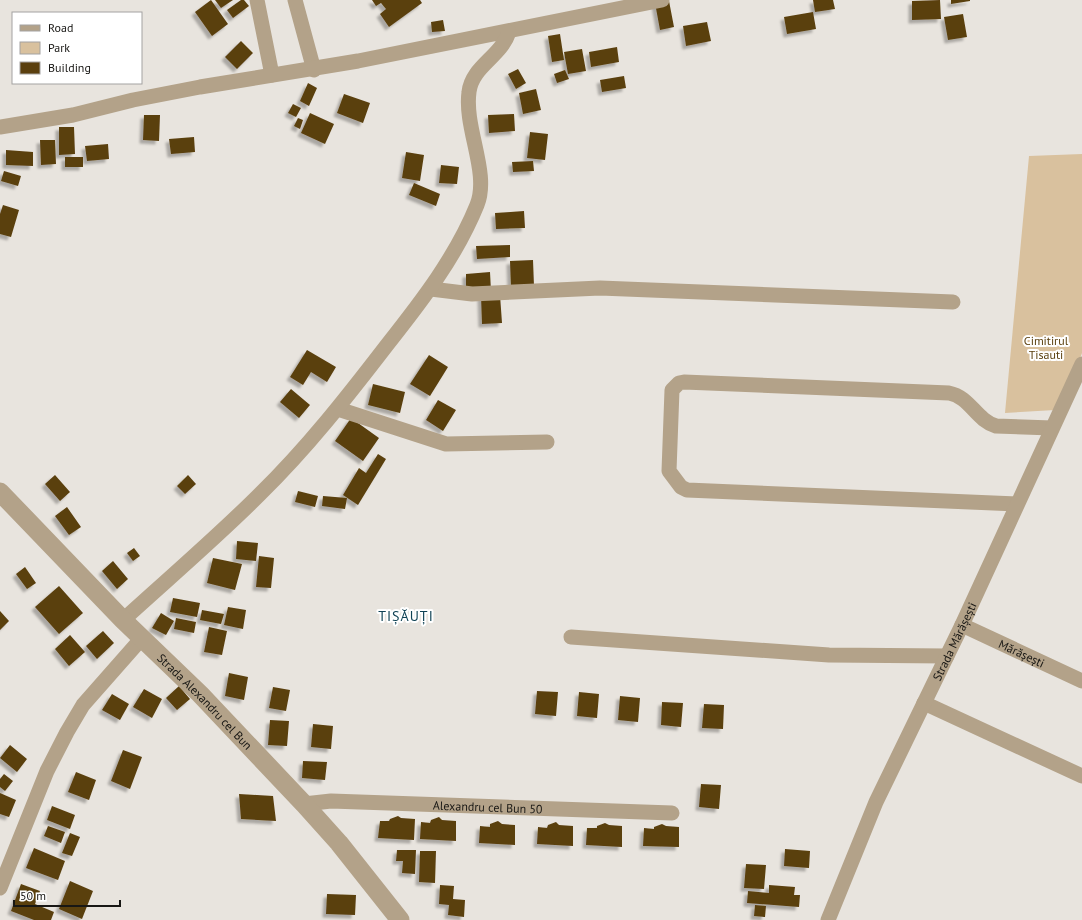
<svg xmlns="http://www.w3.org/2000/svg" width="1082" height="920" font-family="'PT Sans',sans-serif">
	<style>
		.green { fill: #d9c19e }
		.building { fill: #5a3f0e; filter: url(#shadow) }
		.lines { fill: none; stroke-linecap: round; stroke-linejoin: round }
		.minor { stroke: #b3a289; stroke-width: 15 }
		.tertiary { stroke: #b3a289; stroke-width: 19 }
		.labels { text-anchor: middle; dominant-baseline: central; stroke-width: 4; stroke-linejoin: round; paint-order: stroke }
		.park-label { font-size: 12px; fill: #593e0c; stroke: #fff }
		.street-label { font-size: 12px; fill: #181714; stroke: #fff }
		.quarter-label { font-size: 14px; letter-spacing: 1px; fill: #104254; stroke: #fff }
	</style>
	<defs>
		<filter id="shadow"><feDropShadow dx="-3.5" dy="3.5" stdDeviation="1" flood-color="#0004"/></filter>
	</defs>
	<rect width="100%" height="100%" fill="#e8e4de"/>
	<!-- green -->
	<path class="green" d="M1082,154v199l-10,26 -17,31 -50,3 24,-257z"/>
	<!-- building -->
	<path class="building" d="M211,0l17,24 -16,12 -17,-24z
		M215,0h18l-12,8z
		M241,0h3l5,6 -16,12 -6,-8z
		M372,0h48l2,3 -33,24 -9,-13 6,-5 -5,-6 -5,3z
		M813,0h20l2,9 -20,3z
		M940,0l1,19 -29,1v-19z
		M951,0h19v1l-19,3z
		M669,1l5,26 -14,3 -5,-27z
		M813,12l3,17 -29,5 -3,-17z
		M963,14l4,23 -19,3 -4,-23z
		M443,20l2,11 -13,1 -1,-10z
		M707,22l4,19 -25,5 -3,-20z
		M560,34l4,26 -12,2 -4,-26z
		M241,41l12,12 -16,16 -12,-12z
		M617,47l2,15 -28,5 -2,-15z
		M582,49l4,22 -18,3 -4,-22z
		M518,69l8,14 -10,6 -8,-15z
		M565,70l4,9 -12,4 -3,-9z
		M624,76l2,12 -24,4 -2,-12z
		M308,83l9,5 -8,18 -9,-5z
		M536,89l5,21 -18,4 -4,-21z
		M344,94l26,9 -7,20 -26,-10z
		M293,104l8,4 -5,9 -8,-4z
		M310,113l24,11 -9,20 -24,-11z
		M514,114l1,17 -26,2 -1,-18z
		M144,115h16l-1,26 -16,-1z
		M298,118l5,2 -3,9 -6,-3z
		M59,127h15l1,27 -16,1z
		M530,132l18,2 -3,26 -18,-2z
		M194,137l1,15 -24,2 -2,-15z
		M40,140h15l1,24 -15,1z
		M108,144l1,15 -22,2 -2,-15z
		M6,150l27,2v14l-27,-1z
		M406,152l18,3 -4,26 -18,-3z
		M65,157h18v10h-18z
		M533,161l1,10 -21,1 -1,-10z
		M441,165l18,2 -2,17 -18,-1z
		M4,171l17,5 -3,10 -17,-5z
		M414,183l26,11 -4,12 -27,-11z
		M3,205l16,5 -8,27 -11,-3v-20z
		M524,211l1,17 -29,1 -1,-16z
		M510,245v12l-33,2 -1,-13z
		M533,260l1,26 -23,1 -1,-26z
		M490,272l1,19 -25,1v-18z
		M500,295l2,28 -20,1 -1,-28z
		M307,350l29,17 -9,15 -16,-10 -8,13 -13,-8z
		M429,355l19,12 -18,29 -20,-12z
		M373,384l32,8 -5,21 -32,-8z
		M291,389l19,16 -11,13 -19,-16z
		M438,400l18,10 -13,21 -17,-11z
		M351,418l28,20 -16,23 -28,-20z
		M378,454l8,5 -28,46 -15,-10 16,-27 7,5z
		M55,475l15,17 -10,9 -15,-17z
		M188,475l8,9 -11,10 -8,-8z
		M298,491l20,5 -3,11 -20,-5z
		M323,496l24,2 -2,11 -23,-3z
		M67,507l14,20 -12,8 -14,-19z
		M237,541l21,2 -2,18 -20,-2z
		M134,548l6,8 -7,5 -6,-8z
		M259,556l15,2 -3,30 -15,-1z
		M213,558l29,6 -7,26 -28,-7z
		M113,561l15,18 -11,10 -15,-18z
		M25,567l11,16 -9,6 -11,-15z
		M59,586l24,27 -24,21 -24,-27z
		M173,598l27,5 -3,14 -27,-5z
		M228,607l18,3 -3,19 -19,-4z
		M202,610l22,4 -3,10 -21,-4z
		M0,611l9,10 -9,9z
		M161,613l13,8 -8,14 -14,-7z
		M176,618l20,4 -2,11 -20,-4z
		M209,627l18,4 -5,24 -18,-3z
		M103,631l11,12 -17,16 -11,-13z
		M70,635l15,17 -16,14 -14,-17z
		M229,673l19,4 -4,23 -19,-4z
		M179,686l11,13 -13,11 -11,-12z
		M273,687l17,3 -4,21 -17,-3z
		M144,689l18,10 -10,19 -19,-11z
		M537,691l21,1 -2,24 -21,-2z
		M579,692l20,2 -2,24 -20,-2z
		M112,694l17,10 -9,16 -18,-10z
		M620,696l20,2 -2,24 -20,-2z
		M662,702l21,1 -2,24 -20,-2z
		M704,704l20,1 -1,24 -21,-1z
		M270,720l19,1 -2,25 -19,-1z
		M313,724l20,2 -2,23 -20,-2z
		M10,745l17,14 -10,13 -17,-14z
		M123,750l19,7 -12,32 -19,-8z
		M303,761l24,1 -2,18 -23,-2z
		M76,772l20,8 -7,20 -21,-8z
		M4,774l9,7 -8,10 -5,-4v-8z
		M701,784l20,1 -2,24 -20,-2z
		M0,793l16,7 -7,17 -9,-3z
		M239,794l34,2 3,25 -35,-2z
		M52,806l23,9 -5,14 -23,-9z
		M398,816l3,2 14,1 -1,21 -36,-2 2,-17h9l1,-2z
		M439,817l3,3 14,1v20l-36,-2 1,-17 9,1 1,-3z
		M498,821l4,3 13,1v20l-36,-2 1,-17 10,1v-3z
		M556,822l3,3 14,1v20l-36,-2 1,-17 9,1 1,-3z
		M605,823l4,2 13,1v21l-36,-2 1,-17h10v-2z
		M662,824l4,2 13,1v20l-36,-1 1,-18 10,1v-2z
		M48,826l17,6 -4,11 -17,-7z
		M70,833l10,4 -8,19 -10,-3z
		M34,848l31,13 -7,19 -32,-12z
		M785,849l25,2 -1,17 -25,-2z
		M397,850h19l-1,24 -13,-1 1,-12h-7z
		M420,851h16l-1,32 -16,-1z
		M746,864l20,1 -2,24 -20,-1z
		M70,881l23,10 -11,28 -23,-10z
		M21,884l19,7 -5,13 19,8 -3,8h-17l-23,-9z
		M440,885l14,1 -1,13 12,1 -1,17 -16,-2 1,-10 -10,-1z
		M769,885l26,2 -1,8h6l-1,12 -52,-4 1,-12 21,2z
		M327,894l29,1 -1,20 -29,-1z
		M755,905l11,1 -1,11 -11,-1z"/>
	<g class="lines">
		<!-- minor -->
		<g class="minor">
			<path d="M257,0l15,75"/>
			<path d="M295,0l19,70"/>
			<path d="M0,127l73,-12 60,-15 67,-13 158,-26 304,-61"/>
			<path d="M431,289l41,5 128,-6 353,14"/>
			<path d="M338,409l108,35 101,-2"/>
			<path d="M1017,504l-330,-14 -6,-3 -12,-16 3,-81 7,-7 5,-1 265,11c21,4 27,27 47,33l56,2"/>
			<path d="M123,620c46,-42 93,-82 137,-126 47,-46 87,-97 127,-149 34,-43 69,-88 90,-140 13,-32 -13,-77 -8,-113 3,-26 32,-35 40,-60"/>
			<path id="s1" d="M962,625l120,56"/>
			<path d="M571,637l258,18 118,1"/>
			<path d="M924,703l158,73"/>
			<path id="s2" d="M304,804l27,-3 341,12"/>
			<path d="M0,888l47,-117 20,-39 16,-27 59,-67"/>
			<path id="s3" d="M828,920l48,-118 86,-177 120,-261"/>
		</g>
		<!-- tertiary -->
		<path class="tertiary" id="s4" d="M0,492l123,128 77,74 104,110 35,39 61,77"/>
	</g>
	<g class="labels">
		<!-- park labels -->
		<g class="park-label">
			<text x="1046" y="340">Cimitirul<tspan x="1046" dy="14">Tisauti</tspan></text>
		</g>
		<!-- street labels -->
		<g class="street-label">
			<text stroke="none"><textPath href="#s3" startOffset="306">Strada Mărășești</textPath></text>
			<text stroke="none"><textPath href="#s1" startOffset="66">Mărășești</textPath></text>
			<text stroke="none"><textPath href="#s4" startOffset="293">Strada Alexandru cel Bun</textPath></text>
			<text stroke="none"><textPath href="#s2" startOffset="184">Alexandru cel Bun 50</textPath></text>
		</g>
		<!-- quarter labels -->
		<g class="quarter-label">
			<text x="406" y="616">TIȘĂUȚI</text>
		</g>
	</g>
	<!-- legend -->
	<rect x="12" y="12" width="130" height="72" fill="#ffffff" stroke="#a3a2a1"/>
	<rect x="20" y="25" width="20" height="6" fill="#b3a289" stroke="#a3a2a1"/>
	<text x="48" y="32" font-size="12" fill="#181714">Road</text>
	<rect x="20" y="42" width="20" height="12" fill="#d9c19e" stroke="#a3a2a1"/>
	<text x="48" y="52" font-size="12" fill="#181714">Park</text>
	<rect x="20" y="62" width="20" height="12" fill="#5a3f0e" stroke="#a3a2a1"/>
	<text x="48" y="72" font-size="12" fill="#181714">Building</text>
	<!-- scale -->
	<path d="M14 900v6h106v-6" fill="none" stroke="#181714" stroke-width="2"/>
	<text x="20" y="900" font-size="12" fill="#181714" stroke="#ffffff" stroke-width="3" paint-order="stroke">50 m</text>
</svg>
